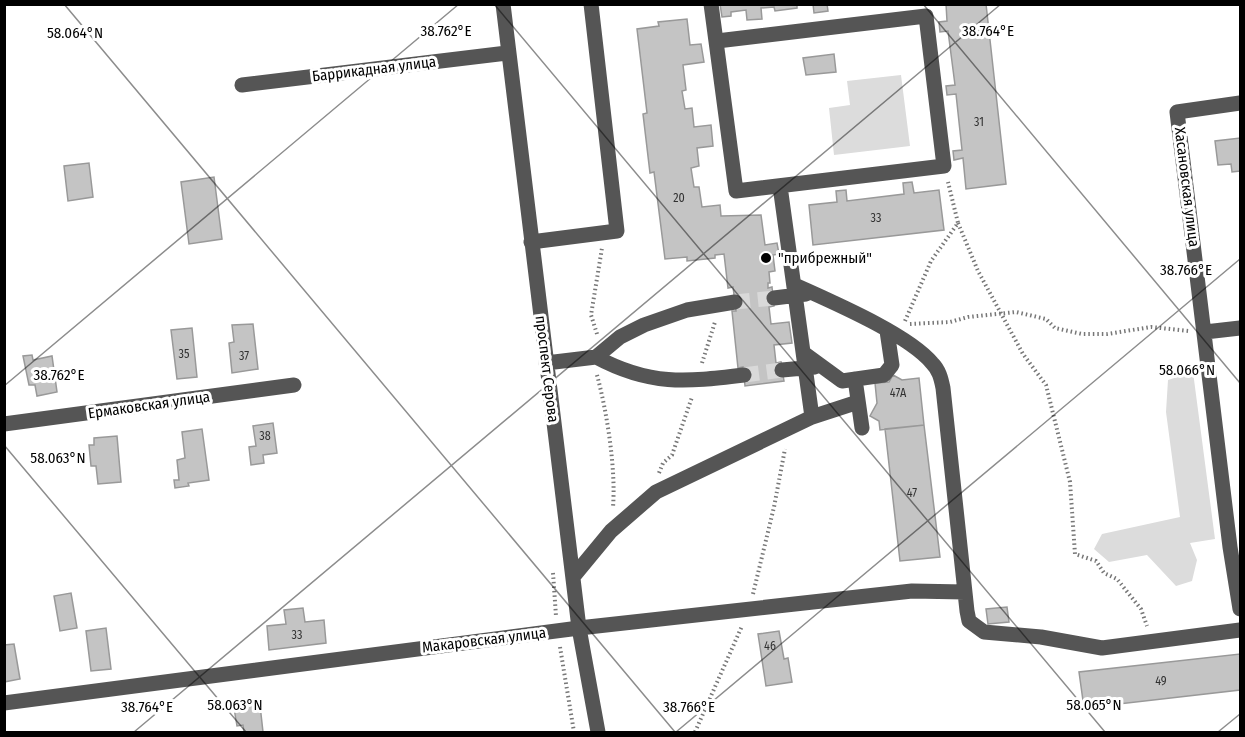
<svg xmlns="http://www.w3.org/2000/svg" width="1245" height="737" font-family="'Fira Sans Condensed',sans-serif">
	<style>
		.green { fill: #dcdcdc }
		.building { fill: #c4c4c4; stroke: #999; stroke-width: 1.5 }
		.lines { fill: none; stroke-linecap: round; stroke-linejoin: round }
		.minor-tunnel { stroke: #d9d9d9; stroke-width: 15; stroke-dasharray: 15 8; stroke-linecap: butt }
		.path { stroke: #777; stroke-width: 4; stroke-dasharray: 1.5 3; stroke-linecap: butt }
		.minor { stroke: #555; stroke-width: 15 }
		.ticks { fill: none; stroke: #000; stroke-width: 1.5; stroke-opacity: 0.45 }
		.poi-dot { fill: #000; stroke: #fff; stroke-width: 2 }
		.labels { text-anchor: middle; dominant-baseline: central; stroke-width: 6; stroke-linejoin: round; paint-order: stroke }
		.number-label { font-size: 12px; fill: #313131 }
		.street-label { font-size: 15px; fill: #000; stroke: #fff }
		.poi-label { font-size: 15px; fill: #000; stroke: #fff; text-anchor: start }
		.ticks-label { font-size: 15px; text-anchor: middle; fill: #000; stroke: #fff; stroke-width: 6; stroke-linejoin: round; paint-order: stroke }
	</style>
	<rect width="100%" height="100%" fill="#fff"/>
	<!-- green -->
	<path class="green" d="M901,75l9,71 -76,9 -5,-47 21,-3 -3,-24z
		M1193,372l22,167 -25,4 7,17 -5,21 -16,5 -29,-31 -38,7 -15,-13 8,-15 78,-17 -14,-105 2,-32z"/>
	<!-- building -->
	<path class="building" d="M720,4h77v4l-22,3 -1,-4 -13,1 1,11 -15,1 -1,-10 -15,2v4l-9,1z
		M813,4h14l1,7 -14,2z
		M946,4h40l20,180 -40,5 -3,-31 -9,2 -1,-9 9,-1 -6,-56 -9,1 -1,-9 9,-1 -7,-54 -8,1 -1,-10 8,-1z
		M687,19l3,26 11,-1 3,18 -21,3 3,25 -4,1 3,18 7,-1 2,19 17,-2 2,21 -16,2 2,18 -8,2 3,19h5l3,20 18,-2 1,11 40,-1 4,30 12,-2 2,11 -6,1 2,16 -6,1 1,11h-2v5l4,-1 2,19 -5,1 2,17 18,-2 3,21 -18,2 2,18 5,-1 3,19 -39,5 -2,-19 -5,1 -6,-57h4l-1,-9 -2,-15 -5,1 -4,-34 -9,1v3l-28,3v-4l-22,2 -11,-87 -4,1 -7,-59 4,-1 -10,-84 22,-3 -1,-4z
		M834,54l2,18 -30,3 -3,-17z
		M1240,138v33l-8,1 -1,-8 -13,1 -3,-24z
		M89,163l4,34 -25,4 -4,-35z
		M214,177l8,62 -33,5 -8,-62z
		M912,182l2,11 25,-3 5,40 -131,15 -4,-40 28,-3 -1,-11 10,-1 1,11 57,-7 -1,-11z
		M253,324l5,45 -26,4 -3,-30 5,-1 -2,-17z
		M192,328l5,49 -20,2 -6,-49z
		M32,355l1,5 19,-4 5,36 -20,4 -2,-11h-6l-6,-29z
		M893,375l9,5 17,-2 5,47 -44,5 -1,-9 -9,-5 7,-13 -2,-20 14,-1z
		M273,423l4,30 -14,2 1,8 -13,2 -2,-18 7,-1 -3,-20z
		M924,425l16,132 -40,4 -15,-132z
		M202,429l7,51 -21,3 1,3 -14,2 -1,-8h5l-2,-20 8,-2 -3,-26z
		M117,436l4,46 -23,2 -2,-18h-5l-2,-21h5v-7z
		M71,593l6,35 -17,3 -6,-35z
		M1007,607l2,15 -21,2 -2,-15z
		M303,608l2,14 19,-2 2,23 -57,7 -2,-24 19,-2 -2,-14z
		M106,628l5,41 -20,2 -5,-40z
		M779,631l5,28 4,-1 4,24 -26,4 -8,-52z
		M14,644l6,35 -16,3v-37z
		M1240,654v36l-156,18 -5,-36z
		M260,705l3,27h-19l-1,-7 -6,1 -3,-18z"/>
	<g class="lines">
		<!-- minor-tunnel -->
		<path class="minor-tunnel" d="M735,302l39,-4
			M744,375l38,-5"/>
		<!-- path -->
		<path class="path" d="M958,223l20,48 45,83 23,31 24,97 5,72 21,7 8,12 13,6 24,30 6,17
			M905,321l26,-60 27,-38 -10,-41
			M910,324l40,-2 18,-5 48,-5 30,7 9,9 27,6h25l44,-7 38,4
			M597,334l-6,-19 11,-67
			M702,363l13,-41
			M597,375c10,37 19,94 16,132
			M659,473l4,-10 9,-8 20,-58
			M553,573l3,43
			M753,594l21,-87 11,-58
			M560,647l14,85
			M695,732l47,-106"/>
		<!-- minor -->
		<path class="minor" d="M503,4l76,624 19,104
			M711,4l25,187 208,-25 -18,-150 -209,25
			M242,85l265,-32
			M1240,103l-63,9 53,435 10,62
			M780,186l32,231
			M531,242l86,-11 -26,-227
			M795,285c35,16 113,49 137,78 7,7 9,15 11,25l24,223 2,10 15,11 57,5 61,11 138,-18
			M774,298l32,-4
			M1205,332l35,-4
			M805,354l37,27 42,-6 8,-10 -5,-34
			M596,357c54,29 89,25 148,18
			M546,363l50,-6 24,-20 24,-12 43,-15 48,-8
			M782,370l33,-3
			M855,379l7,49
			M4,424l290,-39
			M573,577l38,-46 45,-39 156,-75 46,-15
			M4,703l575,-75 333,-37 53,1"/>
	</g>
	<!-- ticks -->
	<path class="ticks" d="M64,4l611,728M494,4l611,728M923,4l317,379M4,386l455,-382M4,445l242,287M134,732l867,-728M676,732l564,-473M1218,732l22,-18"/>
	<!-- markers -->
	<circle class="poi-dot" cx="766" cy="258" r="6"/>
	<g class="labels">
		<!-- number labels -->
		<g class="number-label">
			<text x="979" y="122">31</text>
			<text x="679" y="198">20</text>
			<text x="876" y="218">33</text>
			<text x="184" y="354">35</text>
			<text x="244" y="356">37</text>
			<text x="898" y="393">47А</text>
			<text x="265" y="436">38</text>
			<text x="912" y="493">47</text>
			<text x="297" y="635">33</text>
			<text x="770" y="646">46</text>
			<text x="1161" y="681">49</text>
		</g>
		<!-- street labels -->
		<g class="street-label">
			<text transform="translate(374 69) rotate(-7)">Баррикадная улица</text>
			<text transform="translate(1187 187) rotate(83)">Хасановская улица</text>
			<text transform="translate(547 369) rotate(83)">проспект Серова</text>
			<text transform="translate(149 405) rotate(-8)">Ермаковская улица</text>
			<text transform="translate(484 640) rotate(-7)">Макаровская улица</text>
		</g>
		<!-- poi labels -->
		<g class="poi-label">
			<text x="778" y="258">"прибрежный"</text>
		</g>
	</g>
	<g class="ticks-label">
		<text x="446" y="36">38.762°E</text>
		<text x="988" y="36">38.764°E</text>
		<text x="75" y="38">58.064°N</text>
		<text x="1186" y="275">38.766°E</text>
		<text x="1187" y="375">58.066°N</text>
		<text x="59" y="380">38.762°E</text>
		<text x="58" y="463">58.063°N</text>
		<text x="235" y="710">58.063°N</text>
		<text x="1094" y="710">58.065°N</text>
		<text x="147" y="712">38.764°E</text>
		<text x="689" y="712">38.766°E</text>
	</g>
	<!-- border -->
	<rect width="1245" height="737" fill="none" stroke="#000000" stroke-width="12"/>
</svg>
